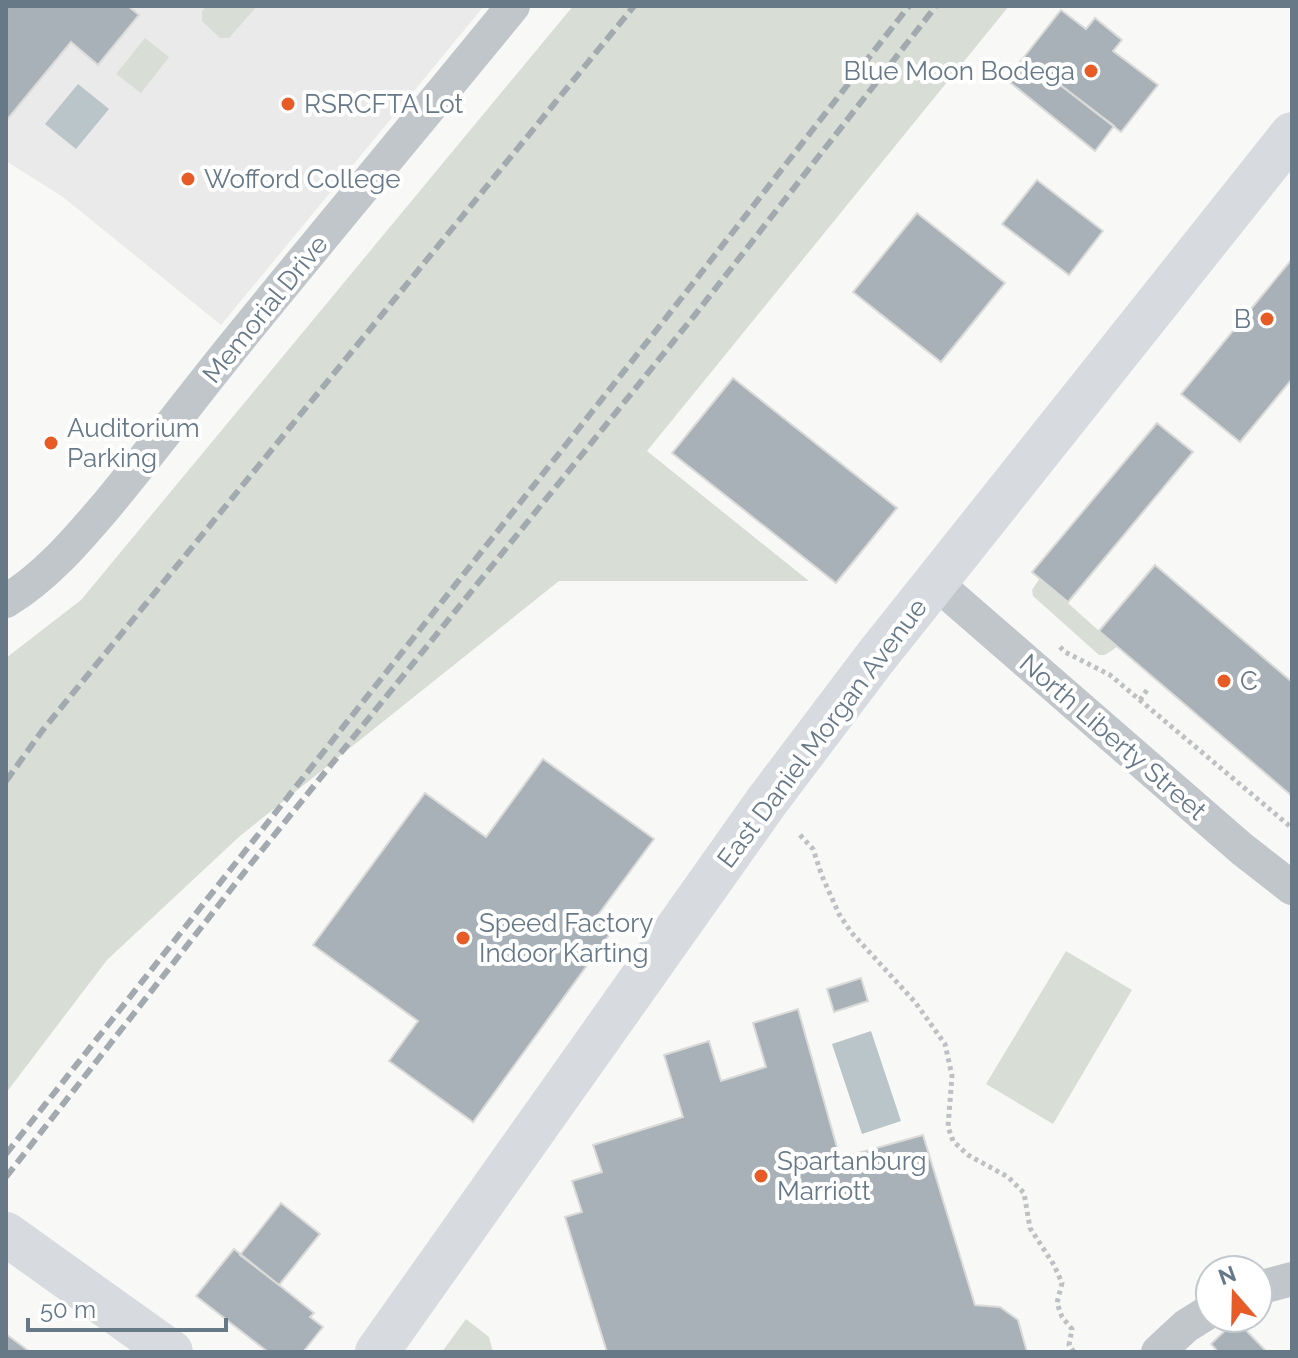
<svg xmlns="http://www.w3.org/2000/svg" width="1298" height="1358" font-family="Raleway,sans-serif">
	<style>
		.built { fill: #e9eae9 }
		.green { fill: #d8ded5 }
		.water { fill: #bac5ca }
		.building { fill: #a8b1b7; stroke: #dadad8; stroke-width: 2 }
		.lines { fill: none; stroke-linecap: round; stroke-linejoin: round }
		.path { stroke: #bec0c3; stroke-width: 5; stroke-dasharray: 4 4; stroke-linecap: butt }
		.minor { stroke: #c1c6ca; stroke-width: 34 }
		.major { stroke: #d7dbdf; stroke-width: 44 }
		.rail { stroke: #a2a9af; stroke-width: 6; stroke-dasharray: 12 6; stroke-linecap: butt }
		.poi-dot { fill: #e75b27; stroke: #fff; stroke-width: 3 }
		.labels { text-anchor: middle; dominant-baseline: central; stroke-width: 8; stroke-linejoin: round; paint-order: stroke }
		.poi-label { font-size: 26px; fill: #677887; stroke: #fff; text-anchor: start }
		.street-label { font-size: 26px; fill: #677887; stroke: #fff }
	</style>
	<rect width="100%" height="100%" fill="#f8f9f6"/>
	<!-- built -->
	<path class="built" d="M6,6h478l-263,319 -158,-128 -57,-36z"/>
	<!-- green -->
	<path class="green" d="M207,6h50l-28,32h-9l-18,-17v-10z
		M573,6h436l-362,445 162,130h-250l-319,255 -133,124 -101,133v-435l75,-58z
		M145,38l24,19 -28,36 -25,-19z
		M1040,578l77,69 -12,8h-6l-66,-59 -1,-6z
		M1066,951l66,39 -79,134 -67,-40z
		M466,1319l23,18 4,15h-51z"/>
	<!-- water -->
	<path class="water" d="M78,84l31,25 -33,40 -31,-25z
		M871,1031l30,90 -39,13 -30,-90z"/>
	<!-- building -->
	<path class="building" d="M6,6h122l11,9 -41,50 -27,-23 -65,79z
		M1061,10l25,19 9,-11 27,22 -9,11 45,34 -37,47 -97,-75z
		M1024,57l90,69 -19,25 -89,-72z
		M1037,180l66,51 -34,44 -67,-51z
		M917,213l88,70 -64,79 -88,-70z
		M1292,259v120l-52,63 -59,-48z
		M733,378l164,130 -61,75 -164,-130z
		M1157,423l36,29 -125,150 -36,-30z
		M1155,565l137,117v114l-193,-165z
		M543,759l111,80 -59,80 17,12 -139,191 -84,-61 29,-40 -105,-76 112,-152 61,44z
		M861,978l7,23 -34,11 -7,-23z
		M798,1009l42,149 83,-23 52,170 25,2 18,13 9,32h-420l-42,-135 17,-5 -10,-31 30,-9 -9,-27 90,-28 -19,-62 45,-14 12,40 45,-14 -13,-44z
		M281,1203l39,31 -41,51 -39,-30z
		M234,1249l80,64 -4,4 13,10 -20,25h-35l-72,-56z
		M1236,1320l31,32h-49l-7,-8z
		M6,1334l24,18h-24z"/>
	<g class="lines">
		<!-- path -->
		<path class="path" d="M1060,647l5,5 45,23 182,153
			M1140,700l7,-10
			M800,835l13,14 9,27 17,38 12,18 64,70 30,42 7,32 -4,51 5,14 15,14 40,22 16,16 6,35 24,37 8,18 -5,20 5,14 10,12 -3,16 5,7"/>
		<!-- minor -->
		<path class="minor" d="M936,583l306,266 50,39
			M6,601c40,-24 71,-61 101,-96 44,-53 85,-108 128,-161 92,-114 186,-225 278,-338
			M1258,1288l34,-9
			M1158,1352l28,-26 24,-15"/>
		<!-- major -->
		<path class="major" d="M6,1234l165,118
			M377,1352l390,-551 108,-143 417,-524"/>
		<!-- rail -->
		<path class="rail" d="M6,781l36,-50 592,-725
			M6,1154l656,-831 247,-317
			M6,1177l244,-312 444,-549 242,-310"/>
	</g>
	<!-- markers -->
	<g class="poi-dot">
		<circle cx="1091" cy="71" r="8"/>
		<circle cx="288" cy="104" r="8"/>
		<circle cx="188" cy="179" r="8"/>
		<circle cx="1267" cy="319" r="8"/>
		<circle cx="51" cy="443" r="8"/>
		<circle cx="1224" cy="681" r="8"/>
		<circle cx="463" cy="938" r="8"/>
		<circle cx="761" cy="1176" r="8"/>
	</g>
	<g class="labels">
		<!-- poi labels -->
		<g class="poi-label">
			<text x="1075" y="71" text-anchor="end">Blue Moon Bodega</text>
			<text x="304" y="104">RSRCFTA Lot</text>
			<text x="204" y="179">Wofford College</text>
			<text x="1251" y="319" text-anchor="end">B</text>
			<text x="67" y="428">Auditorium<tspan x="67" dy="30">Parking</tspan></text>
			<text x="1240" y="681">C</text>
			<text x="479" y="923">Speed Factory<tspan x="479" dy="30">Indoor Karting</tspan></text>
			<text x="777" y="1161">Spartanburg<tspan x="777" dy="30">Marriott</tspan></text>
		</g>
		<!-- street labels -->
		<g class="street-label">
			<text transform="translate(265 309) rotate(-51)">Memorial Drive</text>
			<text transform="translate(822 733) rotate(-53)">East Daniel Morgan Avenue</text>
			<text transform="translate(1113 737) rotate(41)">North Liberty Street</text>
		</g>
	</g>
	<!-- border -->
	<rect width="1298" height="1358" fill="none" stroke="#677887" stroke-width="16"/>
	<!-- north arrow -->
	<g transform="translate(1234 1294) rotate(340)"><circle r="38" fill="#ffffff" stroke="#c2c9cf" stroke-width="2"/>
	<path d="M0-6L14 30L0 20L-14 30Z" fill="#e75b27"/>
	<text y="-12" font-size="22" font-weight="bold" text-anchor="middle" fill="#677887">N</text>
	</g>
	<!-- scale -->
	<path d="M28 1318v12h198v-12" fill="none" stroke="#677887" stroke-width="4"/>
	<text x="40" y="1318" font-size="24" fill="#677887" stroke="#ffffff" stroke-width="6" paint-order="stroke">50 m</text>
</svg>
